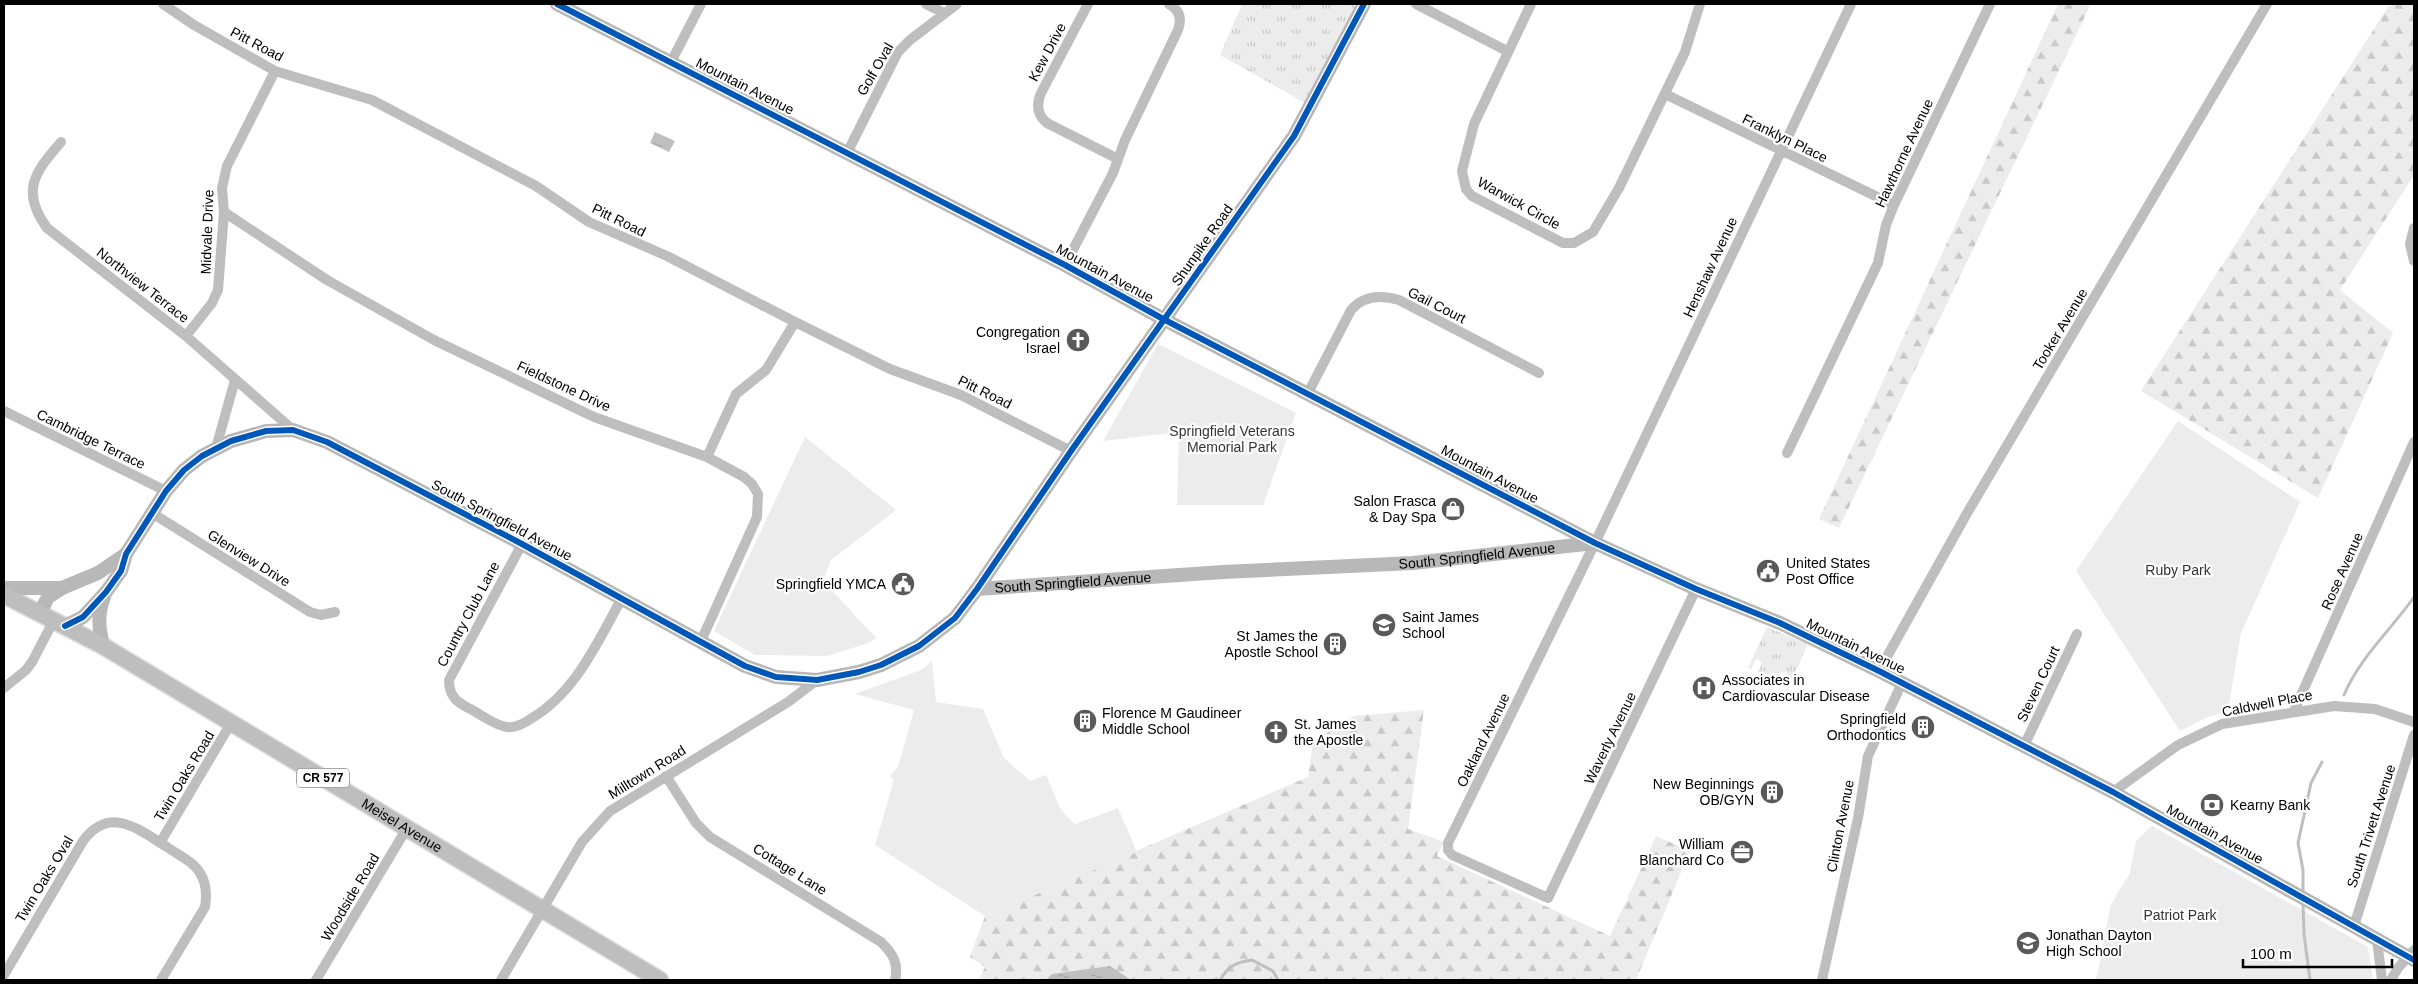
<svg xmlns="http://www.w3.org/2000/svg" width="2418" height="984" font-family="Arial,sans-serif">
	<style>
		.grass { fill: url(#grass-tufts) }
		.forest { fill: url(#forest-firs) }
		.park { fill: #ececec }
		.water { fill: url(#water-ripples) }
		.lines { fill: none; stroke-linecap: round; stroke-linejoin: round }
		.stream { stroke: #bfbfbf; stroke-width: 3 }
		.primary-casing { stroke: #dbdbdb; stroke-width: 19 }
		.street { stroke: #bebebe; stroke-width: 10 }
		.secondary { stroke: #b8b8b8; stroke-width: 14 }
		.primary { stroke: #bebebe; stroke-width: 16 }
		.cycleway-casing { stroke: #fff; stroke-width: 9 }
		.cycleway { stroke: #0057b8; stroke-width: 6 }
		.labels { text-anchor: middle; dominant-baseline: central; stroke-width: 4.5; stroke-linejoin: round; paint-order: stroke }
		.shield { fill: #fff; stroke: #4c4c4c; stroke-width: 1 }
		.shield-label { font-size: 12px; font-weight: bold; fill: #000 }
		.street-label { font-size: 14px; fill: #000; stroke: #fff }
		.poi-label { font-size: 14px; fill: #000; stroke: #fff; text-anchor: end }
		.park-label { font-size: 14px; fill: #333; stroke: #fff }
	</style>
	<defs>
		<pattern id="grass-tufts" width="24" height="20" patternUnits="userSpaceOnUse" patternTransform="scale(1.25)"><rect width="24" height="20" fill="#ececec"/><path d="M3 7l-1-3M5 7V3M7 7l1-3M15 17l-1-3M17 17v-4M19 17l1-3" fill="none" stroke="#c9c9c9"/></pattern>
		<pattern id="forest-firs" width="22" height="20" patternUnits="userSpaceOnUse" patternTransform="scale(1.25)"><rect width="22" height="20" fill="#ececec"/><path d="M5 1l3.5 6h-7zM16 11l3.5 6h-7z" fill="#c9c9c9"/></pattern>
		<pattern id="water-ripples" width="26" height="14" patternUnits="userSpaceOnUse" patternTransform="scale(1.25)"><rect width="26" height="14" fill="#bfbfbf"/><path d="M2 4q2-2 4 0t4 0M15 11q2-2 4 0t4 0" fill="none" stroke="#a2a2a2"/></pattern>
	</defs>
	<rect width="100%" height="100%" fill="#fff"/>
	<!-- grass -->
	<path class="grass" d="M1242,4h114l-51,99 -85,-48z
		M1767,627l41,17 -19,42 -5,-4 4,-8 -6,-3 -6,10 -18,-9 4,-10 -6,-3 -5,10 -3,-1z"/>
	<!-- forest -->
	<path class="forest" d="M2058,4h33l-252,524 -20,-9z
		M2390,4h24v171l-74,115 53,43 -75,165 -177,-107z
		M1424,710l-16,119 36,13 -7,14 173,80 46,-100 34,15 -54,129h-657l6,-13 -15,-10 15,-41 323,-139 5,-35 40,-26z"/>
	<!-- park -->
	<path class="park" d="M1158,344l138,69 -33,92h-86l2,-73 -76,9z
		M2178,421l122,81 -59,131 -13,78 -23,7 -25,13 -104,-160z
		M805,437l91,73 -65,50 -8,21 53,57 -7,5 -43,13 -71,-1 -41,-24z
		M932,661l4,41 47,7 21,49 26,23 16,-6 15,35 14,14 43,-16 19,44 -152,64 -110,-71 19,-65 -4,-4 8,-9 16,-57 -59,-16 66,-24z
		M2152,826l216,121 5,33h-277l15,-76 19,-31 6,-32z"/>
	<!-- water -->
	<path class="water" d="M655,132l20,9 -6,11 -19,-9z
		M1110,966l21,14h-85l6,-6z"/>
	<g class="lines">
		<!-- stream -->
		<path class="stream" d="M2344,695c16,-38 47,-65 70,-98
			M2303,892v-22l-5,-27 13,-60 11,-21
			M2303,903l1,31 6,46
			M1220,980c8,-14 17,-18 32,-20l21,11 5,9"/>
		<!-- primary casing -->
		<g class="primary-casing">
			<g id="primary">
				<path id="s2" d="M4,595l99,51 557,334"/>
			</g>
		</g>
		<!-- street -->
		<path class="street" d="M163,4l31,21 81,46 97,29 164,86 53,36 78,34 128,66 95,47 71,26 110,56
			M926,4l18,9
			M1088,4l-47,89c-5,12 -4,22 6,30l71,36
			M1416,4l91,47
			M1531,4l-57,120 -12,47 4,18 6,7 91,47h11l19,-11 26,-44 66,-136 15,-48
			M671,62l30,-58
			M1665,94l229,111
			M61,142c-26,30 -41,49 -14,86l139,108 107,94
			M847,153l51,-101 12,-12 47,-36
			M224,212l103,68 107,60 160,77 113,40 37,20 8,7 6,10 -1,23 -56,124
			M2414,228l-4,16 4,17
			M1065,265l48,-92 12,-33 53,-110c4,-11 2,-20 -9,-26
			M186,336l26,-33 6,-13 6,-78 -2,-24 5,-22 48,-95
			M1308,393l43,-83c13,-15 31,-15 48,-10l140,73
			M4,411l162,80
			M216,448l19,-68
			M1787,453l91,-190 8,-38 8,-20 96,-201
			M707,457l29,-63 30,-24 29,-48
			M152,513l158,99 11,3 14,-3
			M522,544l-73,136c0,22 14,24 30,34 8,5 19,12 28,13 8,1 18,-4 25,-9 44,-26 66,-77 90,-120
			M1696,589l-148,309 -96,-43 -4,-5v-7l147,-300 256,-539
			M1879,671l87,-156 301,-511
			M4,688l22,-18 6,-8 22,-42
			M2294,711l120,-269
			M2024,746l53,-112
			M666,776l30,47 14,14 171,105c12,12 18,21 14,38
			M2113,792l65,-47 44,-21 112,-18 41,3 39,13
			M160,843l71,-120
			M2354,926l60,-191
			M2377,940l5,40
			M4,975l79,-134c27,-36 55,-12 84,6 11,8 26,14 33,26 7,11 7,22 5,34l-44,73
			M316,980l91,-152
			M501,980l81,-138 28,-31 178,-109 29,-22
			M1822,980l36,-162 10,-62 34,-73
			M2391,980l7,-12 16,-18"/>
		<!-- secondary -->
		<g class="secondary">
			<path d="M557,4l508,261 100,55 430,223 101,46 84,34 99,48 234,121 301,168"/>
			<path d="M4,588h57"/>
			<path id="s1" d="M977,589l246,-17 190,-9 182,-20"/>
			<path d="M40,613l8,-16 14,-9 36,-15 28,-19"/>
			<path d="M65,626l18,-9 23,-25 15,-21 5,-17 40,-63 18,-21 18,-14 29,-15 35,-10 27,-1 34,12 195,102 223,122 31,11 28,2 13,1 42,-8 22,-7 38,-19 36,-28 22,-29 94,-138 223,-315 70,-132"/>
			<path d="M103,646c-4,-18 -6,-31 1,-49"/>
		</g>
		<!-- primary -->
		<use href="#primary" class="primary"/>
		<!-- cycleway casing -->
		<g class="cycleway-casing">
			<path id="cycleway" d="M557,4l508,261 100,55 430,223 101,46 84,34 99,48 234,121 301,168
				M65,626l18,-9 23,-25 15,-21 5,-17 40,-63 18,-21 18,-14 29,-15 35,-10 27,-1 34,12 195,102 223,122 31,11 28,2 13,1 42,-8 22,-7 38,-19 36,-28 22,-29 94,-138 223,-315 70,-132"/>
		</g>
		<!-- cycleway -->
		<use href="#cycleway" class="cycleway"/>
	</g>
	<!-- icons -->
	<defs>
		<g id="church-disc" transform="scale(1.25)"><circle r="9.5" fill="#595959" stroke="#fff"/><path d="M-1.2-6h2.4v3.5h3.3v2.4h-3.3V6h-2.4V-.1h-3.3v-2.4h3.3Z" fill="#fff"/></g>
		<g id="shop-disc" transform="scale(1.25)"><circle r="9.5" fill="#595959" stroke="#fff"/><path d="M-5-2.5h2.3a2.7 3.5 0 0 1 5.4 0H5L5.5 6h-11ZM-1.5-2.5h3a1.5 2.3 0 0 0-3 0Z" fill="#fff"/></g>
		<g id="civic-disc" transform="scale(1.25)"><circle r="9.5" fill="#595959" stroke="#fff"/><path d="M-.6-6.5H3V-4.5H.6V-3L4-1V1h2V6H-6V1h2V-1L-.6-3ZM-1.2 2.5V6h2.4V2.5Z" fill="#fff"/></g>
		<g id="school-disc" transform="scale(1.25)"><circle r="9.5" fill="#595959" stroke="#fff"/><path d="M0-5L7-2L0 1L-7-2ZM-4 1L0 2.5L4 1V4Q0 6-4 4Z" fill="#fff"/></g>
		<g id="building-disc" transform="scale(1.25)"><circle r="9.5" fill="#595959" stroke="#fff"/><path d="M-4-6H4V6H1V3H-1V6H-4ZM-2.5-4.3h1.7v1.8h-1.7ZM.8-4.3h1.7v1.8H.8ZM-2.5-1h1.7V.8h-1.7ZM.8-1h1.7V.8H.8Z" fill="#fff"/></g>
		<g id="hospital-disc" transform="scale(1.25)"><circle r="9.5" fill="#595959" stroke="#fff"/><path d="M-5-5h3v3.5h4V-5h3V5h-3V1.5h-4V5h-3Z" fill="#fff"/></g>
		<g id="bank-disc" transform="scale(1.25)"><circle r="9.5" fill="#595959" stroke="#fff"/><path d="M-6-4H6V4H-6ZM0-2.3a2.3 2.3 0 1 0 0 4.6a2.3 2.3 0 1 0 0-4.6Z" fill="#fff"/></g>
		<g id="office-disc" transform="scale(1.25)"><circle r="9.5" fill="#595959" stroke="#fff"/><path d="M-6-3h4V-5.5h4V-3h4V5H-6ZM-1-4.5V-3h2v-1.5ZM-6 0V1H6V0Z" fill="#fff"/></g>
	</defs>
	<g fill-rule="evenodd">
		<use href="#church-disc" x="1078" y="340"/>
		<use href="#shop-disc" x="1453" y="509"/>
		<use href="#civic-disc" x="1768" y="571"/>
		<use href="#civic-disc" x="903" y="584"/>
		<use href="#school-disc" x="1384" y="625"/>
		<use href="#building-disc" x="1335" y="644"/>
		<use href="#hospital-disc" x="1704" y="688"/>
		<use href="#building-disc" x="1085" y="721"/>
		<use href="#building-disc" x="1923" y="727"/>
		<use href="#church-disc" x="1276" y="732"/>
		<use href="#building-disc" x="1772" y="792"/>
		<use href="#bank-disc" x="2212" y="805"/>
		<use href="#office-disc" x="1742" y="852"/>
		<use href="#school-disc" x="2028" y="943"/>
	</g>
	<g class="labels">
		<!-- shield labels -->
		<rect class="shield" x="297" y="768.5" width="52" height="19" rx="4"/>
		<g class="shield-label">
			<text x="323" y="778">CR 577</text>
		</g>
		<!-- street labels -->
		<g class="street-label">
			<text transform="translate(257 44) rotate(28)">Pitt Road</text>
			<text transform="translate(1047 52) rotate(-62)">Kew Drive</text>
			<text transform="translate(875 69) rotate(-60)">Golf Oval</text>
			<text transform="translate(745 86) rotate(27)">Mountain Avenue</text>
			<text transform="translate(1785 138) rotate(26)">Franklyn Place</text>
			<text transform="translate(1904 153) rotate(-65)">Hawthorne Avenue</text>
			<text transform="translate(1519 203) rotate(29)">Warwick Circle</text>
			<text transform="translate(619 220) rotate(26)">Pitt Road</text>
			<text transform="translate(207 232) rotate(-88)">Midvale Drive</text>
			<text transform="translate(1202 245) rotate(-55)">Shunpike Road</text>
			<text transform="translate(1710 267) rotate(-65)">Henshaw Avenue</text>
			<text transform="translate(1105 273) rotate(28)">Mountain Avenue</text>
			<text transform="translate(143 285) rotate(38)">Northview Terrace</text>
			<text transform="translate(1437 305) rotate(27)">Gail Court</text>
			<text transform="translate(2060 329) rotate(-59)">Tooker Avenue</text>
			<text transform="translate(564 386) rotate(25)">Fieldstone Drive</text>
			<text transform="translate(985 392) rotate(26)">Pitt Road</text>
			<text transform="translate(91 439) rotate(26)">Cambridge Terrace</text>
			<text transform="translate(1490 474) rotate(28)">Mountain Avenue</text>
			<text transform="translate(502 520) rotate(28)">South Springfield Avenue</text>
			<text stroke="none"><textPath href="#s1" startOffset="501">South Springfield Avenue</textPath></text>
			<text transform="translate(249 558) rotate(32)">Glenview Drive</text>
			<text transform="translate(2342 571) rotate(-66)">Rose Avenue</text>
			<text stroke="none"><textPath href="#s1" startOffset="96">South Springfield Avenue</textPath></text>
			<text transform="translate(468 614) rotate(-62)">Country Club Lane</text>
			<text transform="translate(1856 646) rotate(26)">Mountain Avenue</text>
			<text transform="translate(2038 684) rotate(-65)">Steven Court</text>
			<text transform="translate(2267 703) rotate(-11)">Caldwell Place</text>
			<text transform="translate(1610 738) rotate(-64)">Waverly Avenue</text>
			<text transform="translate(1483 740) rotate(-64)">Oakland Avenue</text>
			<text transform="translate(647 772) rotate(-32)">Milltown Road</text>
			<text transform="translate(184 776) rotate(-59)">Twin Oaks Road</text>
			<text stroke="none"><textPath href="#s2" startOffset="460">Meisel Avenue</textPath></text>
			<text transform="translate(1840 826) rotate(-79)">Clinton Avenue</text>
			<text transform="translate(2371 826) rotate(-72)">South Trivett Avenue</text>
			<text transform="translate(2215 834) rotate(29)">Mountain Avenue</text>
			<text transform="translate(790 869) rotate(32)">Cottage Lane</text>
			<text transform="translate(44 879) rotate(-59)">Twin Oaks Oval</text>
			<text transform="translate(350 897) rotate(-59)">Woodside Road</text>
		</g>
		<!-- poi labels -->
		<g class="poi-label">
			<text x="1060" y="332">Congregation<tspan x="1060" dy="16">Israel</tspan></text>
			<text x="1436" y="501">Salon Frasca<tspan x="1436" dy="16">&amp; Day Spa</tspan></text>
			<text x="1786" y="563" text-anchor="start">United States<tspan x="1786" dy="16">Post Office</tspan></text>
			<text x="886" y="584">Springfield YMCA</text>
			<text x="1402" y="617" text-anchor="start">Saint James<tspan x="1402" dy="16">School</tspan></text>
			<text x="1318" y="636">St James the<tspan x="1318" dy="16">Apostle School</tspan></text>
			<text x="1722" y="680" text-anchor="start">Associates in<tspan x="1722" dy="16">Cardiovascular Disease</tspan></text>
			<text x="1102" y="713" text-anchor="start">Florence M Gaudineer<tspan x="1102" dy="16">Middle School</tspan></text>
			<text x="1906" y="719">Springfield<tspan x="1906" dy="16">Orthodontics</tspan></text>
			<text x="1294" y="724" text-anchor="start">St. James<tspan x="1294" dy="16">the Apostle</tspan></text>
			<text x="1754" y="784">New Beginnings<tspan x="1754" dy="16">OB/GYN</tspan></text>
			<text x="2230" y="805" text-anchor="start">Kearny Bank</text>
			<text x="1724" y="844">William<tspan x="1724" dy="16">Blanchard Co</tspan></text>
			<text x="2046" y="935" text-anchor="start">Jonathan Dayton<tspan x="2046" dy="16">High School</tspan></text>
		</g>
		<!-- park labels -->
		<g class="park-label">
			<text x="1232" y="431">Springfield Veterans<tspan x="1232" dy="16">Memorial Park</tspan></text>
			<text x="2178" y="570">Ruby Park</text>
			<text x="2180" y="915">Patriot Park</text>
		</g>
	</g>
	<!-- border -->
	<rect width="2418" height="984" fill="none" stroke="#000000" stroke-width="10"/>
	<!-- scale -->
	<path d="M2243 959v8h149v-8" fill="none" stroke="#000000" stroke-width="2.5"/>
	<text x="2250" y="959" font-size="15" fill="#000000" stroke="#ffffff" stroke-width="4" paint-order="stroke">100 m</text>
</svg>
